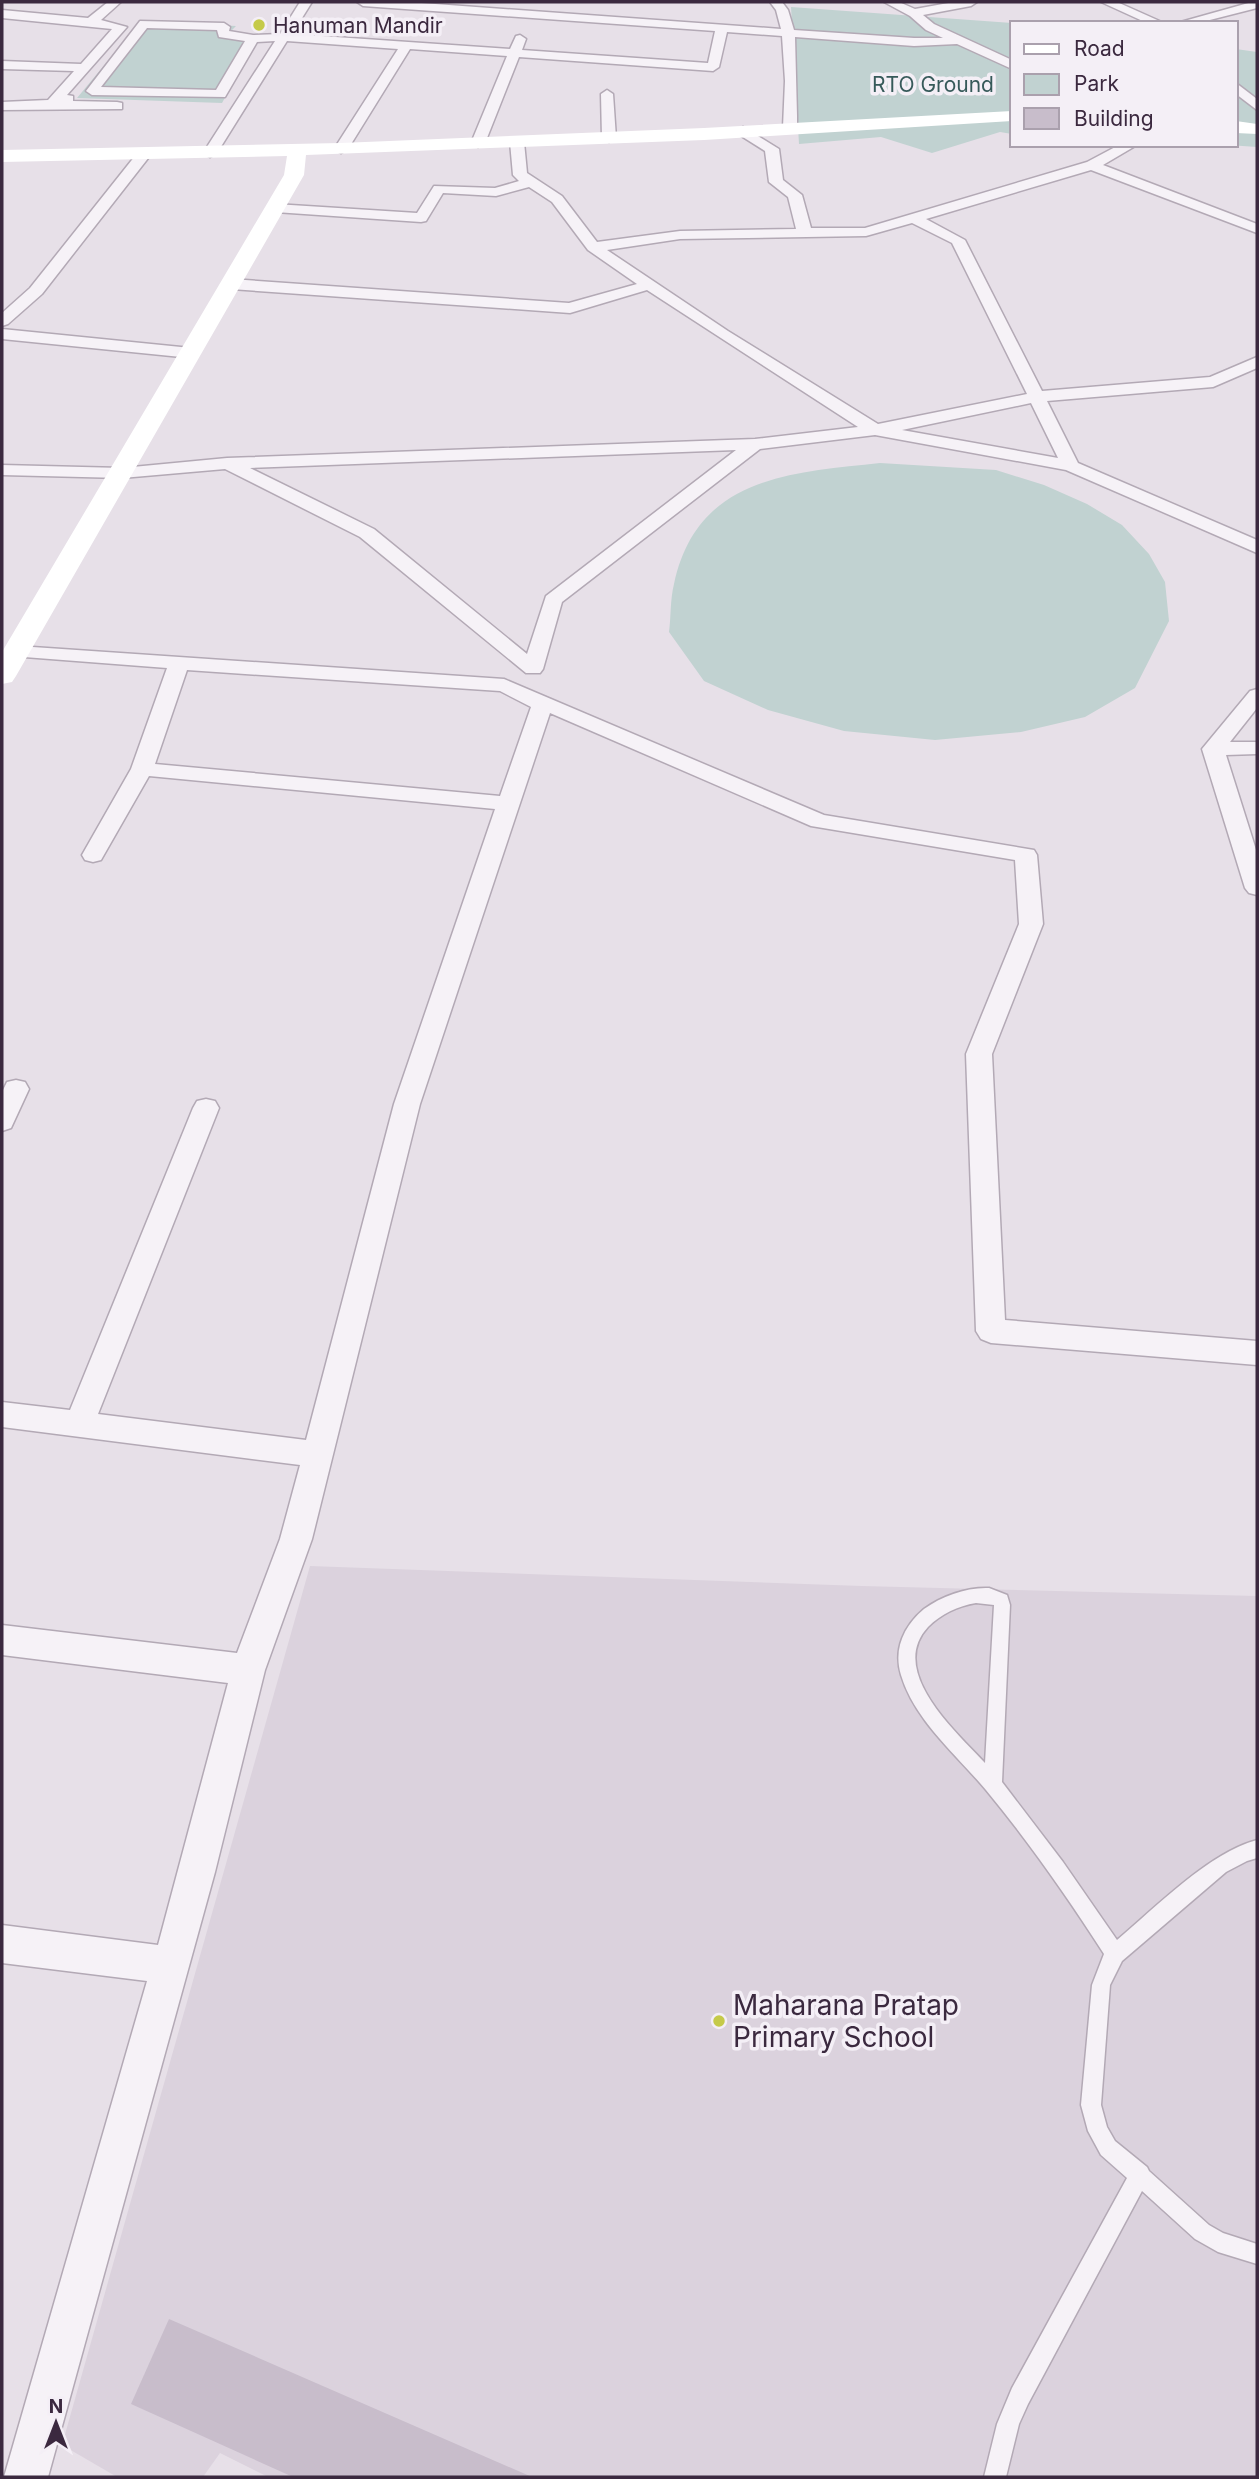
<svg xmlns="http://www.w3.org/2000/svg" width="1259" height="2479" font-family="Inter,sans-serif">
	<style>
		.built { fill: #dbd2dd }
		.green { fill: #c1d2d1 }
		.building { fill: #c8bdcb }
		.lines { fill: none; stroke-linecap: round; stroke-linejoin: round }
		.lane-casing { stroke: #b3a9b5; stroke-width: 3 }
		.street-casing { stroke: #b3a9b5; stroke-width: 3 }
		.lane { fill: #f6f2f7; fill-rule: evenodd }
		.street { fill: #f6f2f7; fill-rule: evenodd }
		.secondary { fill: #fff; fill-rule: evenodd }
		.poi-dot { fill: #c5ca49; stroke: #f4eff6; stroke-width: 2.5 }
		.labels { text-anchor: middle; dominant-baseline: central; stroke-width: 7; stroke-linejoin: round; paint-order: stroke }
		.far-poi-label { font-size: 21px; fill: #3b293f; stroke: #f4eff6; text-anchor: start }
		.far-park-label { font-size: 21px; fill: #375a5a; stroke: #f4eff6 }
		.near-poi-label { font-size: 28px; fill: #3b293f; stroke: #f4eff6; text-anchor: start }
	</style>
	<rect width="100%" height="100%" fill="#e7e0e8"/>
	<!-- built -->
	<path class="built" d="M310,1566l552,20 395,10v881h-989l-48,-24 -17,24h-86l-55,-32z"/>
	<!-- green -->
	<path class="green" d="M791,7l221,16v111l-12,-2 -68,21 -51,-16 -82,7z
		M141,21l95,5 -7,7 28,7 -35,63 -145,-5z
		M1236,49l21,3v95l-29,-2h8z
		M880,463l116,7 48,15 43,19 35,21 27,29 16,28 4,39 -34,67 -50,29 -64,15 -86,8 -91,-9 -76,-21 -64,-29 -35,-49c2,-15 1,-32 5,-48 23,-107 114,-111 206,-121z"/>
	<!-- building -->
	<path class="building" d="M169,2319l363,158h-239l-162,-73z"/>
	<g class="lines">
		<!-- lane casing -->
		<g class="lane-casing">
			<path id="lane" d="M989,1588l18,7 3,10 -8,177 61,80 54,78c38,-32 93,-88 140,-100v18l-10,3 -21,11 -104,89 -12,24 -9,120 6,22 8,14 32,26 2,4 60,54 14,8 34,11v20l-39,-12 -23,-13 -53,-48 -114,213 -9,20 -13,53h-22l13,-53 15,-36 115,-210 -26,-23 -13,-24 -7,-26 11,-120 12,-31c-36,-56 -75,-112 -118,-164 -30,-36 -71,-69 -85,-115 -8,-26 3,-49 23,-66 18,-13 43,-22 65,-21zM976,1603l18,2 -9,158c-29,-31 -98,-92 -57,-136 13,-13 30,-21 48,-24z"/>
		</g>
		<!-- street casing -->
		<g class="street-casing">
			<path id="street" d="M108,2h13l-20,18 26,7 -60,68 6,1v5l44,1 5,1v6l-120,1v-8l46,-2 26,-29 -72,-2v-8l79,3 31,-35 -110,-11v-8l86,8z
				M300,2h12l-20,32 218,15 6,-13 4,-1 6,4 -4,11 186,13 7,-32 -352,-25 -6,-4h51l373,27 -5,-19 -6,-8h12l6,8 6,20 120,8h29l-17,-8 -16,-14 -26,-14h15l16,7 39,-7h23l-6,4 -48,9 11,9 78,36v9l-55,-25 -43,2 -119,-9 2,79v11l-7,4 -7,-4 2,-46 -3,-45 -55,-4 -8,35 -6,4 -194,-14 -34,86 -7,4 -7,-4 36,-87 -97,-7 -62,100 -7,4 -7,-4 64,-100 -111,-8 -70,112 -7,4 -7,-4 72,-112 -18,1 -32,55 -133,-2 -6,-4 54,-70 84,2 6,4 -1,4 24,4 27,-1zM147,28l70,2 2,7 26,4 -29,49 -115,-3z
				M1101,2h16l47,21h-17z
				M1252,2h5v6l-59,15h-21z
				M1236,83l21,16v11l-21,-16z
				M607,90l6,4 3,44 -7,4 -7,-4 -1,-44z
				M743,127l36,22 4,31 19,15 9,33h54l222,-66 32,-17h18l-34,20 154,59v9l-166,-63 -165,49 39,21 77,151 168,-14 47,-20v11l-44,19 -166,14 31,62 179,77v13l-191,-83 -191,-35 -115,14 -198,153 -19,67 -3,4h-14l-166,-136 -135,-68 -103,9 -120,-3v-10l120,3 105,-10 528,-19 103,-12 -211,-137 -77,23 -339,-24 -8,-5 8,-5 338,24 68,-19 -49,-34 -36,-48 -23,-15 -33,9 -53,-3 -17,28 -5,1 -146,-10 -7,-4 7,-4 142,9 17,-27 61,2 24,-7 -6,-6 -3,-33 7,-4 7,4 3,31 35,23 35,46 83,-11 116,-2 -8,-32 -19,-15 -4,-31 -27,-17 -2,-3zM912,223l40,20 75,151 -149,30 -150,-93 -121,-81 73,-11 186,-3zM1031,403l27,55 -156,-28zM736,450l-190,146 -19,58 -153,-125 -124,-61z
				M144,150l7,4 -2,3 -107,137 -34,30 -6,2v-13l28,-25 109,-137z
				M2,329l189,19 8,5 -8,5 -189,-19z
				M18,646l486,33 320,136 210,35 3,5 6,69 -51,130 13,266 252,21v24l-266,-22 -10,-4 -5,-8 -10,-277 53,-130 -4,-64 -204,-34 -261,-113 -130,391 -108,435 -47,131 -50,202 -167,605h-44l143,-496 -145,-18v-38l156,20 70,-262 -226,-28v-30l235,28 43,-114 20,-74 -298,-38v-25l68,8 123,-302 4,-7 9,-2 9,2 4,7 -121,306 208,26 88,-336 101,-295 -346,-33 -48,84 -8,2 -8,-2 -3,-5 49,-86 36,-101 -156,-12 -3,-4 3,-4zM187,670l313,21 31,16 -31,89 -345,-32z
				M1257,689v19l-27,34h27v12l-31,1 31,98v42l-8,-2 -4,-5 -43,-139 48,-58z
				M16,1080l9,2 4,7 -18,39 -9,3v-39l5,-10z"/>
		</g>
		<!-- lane -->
		<use href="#lane" class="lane"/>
		<!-- street -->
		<use href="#street" class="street"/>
		<!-- secondary -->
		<path class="secondary" d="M1012,111v10l-308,19 -398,15 -2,20 -288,501 -4,6 -10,2v-32l282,-477 3,-19 -285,6v-12l339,-7 363,-15z
			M1236,121l21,3v10l-21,-1z"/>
	</g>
	<!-- markers -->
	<g class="poi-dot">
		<circle cx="259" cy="25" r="7"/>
		<circle cx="719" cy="2021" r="7"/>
	</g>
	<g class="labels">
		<!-- far-poi labels -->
		<g class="far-poi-label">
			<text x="273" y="25">Hanuman Mandir</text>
		</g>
		<!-- far-park labels -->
		<g class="far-park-label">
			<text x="933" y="84">RTO Ground</text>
		</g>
		<!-- near-poi labels -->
		<g class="near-poi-label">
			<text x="733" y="2005">Maharana Pratap<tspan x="733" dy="32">Primary School</tspan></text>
		</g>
	</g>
	<!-- border -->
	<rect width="1259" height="2479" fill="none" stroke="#3b293f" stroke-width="7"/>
	<!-- legend -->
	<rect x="1010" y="21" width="228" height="126" fill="#f4eff6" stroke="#aaa0ad" stroke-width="2"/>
	<rect x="1024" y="44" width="35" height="10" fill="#ffffff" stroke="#aaa0ad" stroke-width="2"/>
	<text x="1074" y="56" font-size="21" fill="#3b293f">Road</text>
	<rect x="1024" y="74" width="35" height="21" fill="#c1d2d1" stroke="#aaa0ad" stroke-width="2"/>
	<text x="1074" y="91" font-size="21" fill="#3b293f">Park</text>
	<rect x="1024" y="108" width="35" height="21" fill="#c8bdcb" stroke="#aaa0ad" stroke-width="2"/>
	<text x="1074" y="126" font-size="21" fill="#3b293f">Building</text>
	<!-- north arrow -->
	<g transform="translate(56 2423)" stroke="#f4eff6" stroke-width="5" paint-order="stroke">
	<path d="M0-5L12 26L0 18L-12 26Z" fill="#3b293f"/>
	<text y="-10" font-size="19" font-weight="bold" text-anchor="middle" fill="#3b293f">N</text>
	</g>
</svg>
